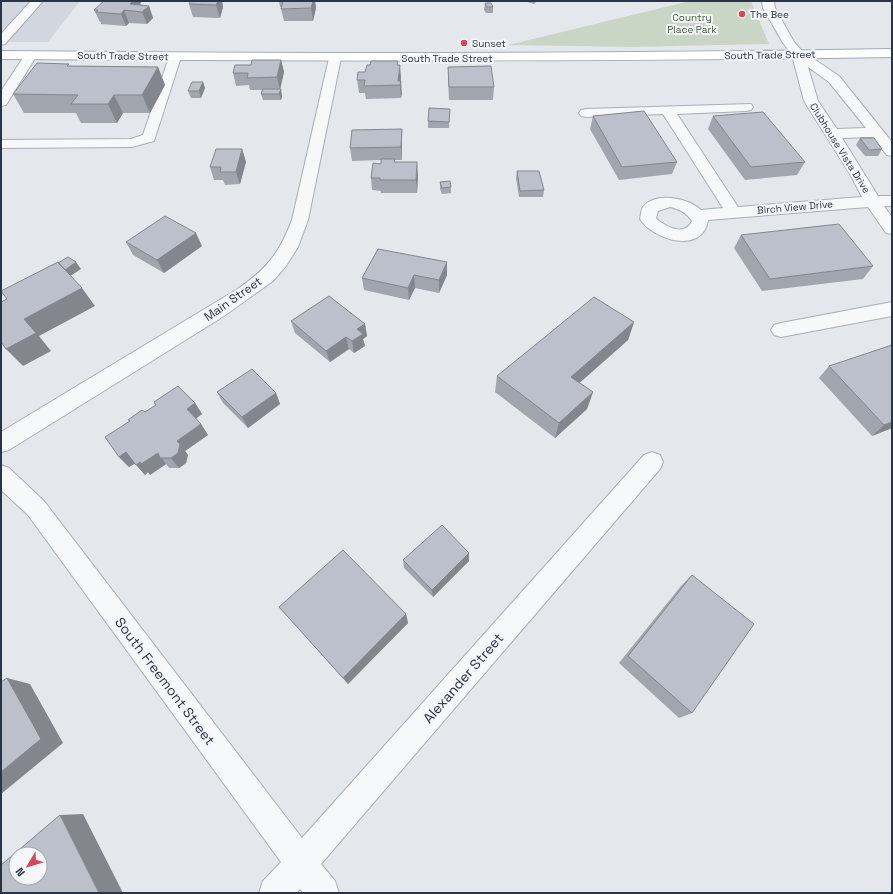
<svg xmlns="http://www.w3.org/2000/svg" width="893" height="894" font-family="'Space Grotesk',sans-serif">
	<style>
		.built { fill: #d2d6de }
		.green { fill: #c9d6c5 }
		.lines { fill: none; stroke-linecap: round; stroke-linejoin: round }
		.minor-casing { stroke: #a9aeb7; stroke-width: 2 }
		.major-casing { stroke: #a3abb8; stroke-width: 2 }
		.minor { fill: #f7f8fa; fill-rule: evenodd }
		.major { fill: #fff; fill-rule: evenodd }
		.wall { fill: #a1a5ae }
		.shaded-wall { fill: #83868d }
		.building { fill: #bbc0ca; stroke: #83868d; fill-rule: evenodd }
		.poi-dot { fill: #d1495b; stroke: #f4f6f9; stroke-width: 1.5 }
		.labels { text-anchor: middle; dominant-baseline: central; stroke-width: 4; stroke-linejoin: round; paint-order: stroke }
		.far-poi-label { font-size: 10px; fill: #2b3445; stroke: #f4f6f9; text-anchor: start }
		.far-park-label { font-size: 10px; fill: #3f6138; stroke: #f4f6f9 }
		.far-street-label { font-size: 10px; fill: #2b3445; stroke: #f4f6f9 }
		.street-label { font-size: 12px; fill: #2b3445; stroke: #f4f6f9 }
		.near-street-label { font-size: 14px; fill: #2b3445; stroke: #f4f6f9 }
	</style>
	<rect width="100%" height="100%" fill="#e4e7ec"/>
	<!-- built -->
	<path class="built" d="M1,1h79l-32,41h-47z"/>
	<!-- green -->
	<path class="green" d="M690,1h61l18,43 -136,3 -125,-2z"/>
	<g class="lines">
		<!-- minor casing -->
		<g class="minor-casing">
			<path id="minor" d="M31,1h12l-38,43 -4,1v-11z
				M762,1h12l1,7 19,34 8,9 37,25 53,66v14l-5,-1 -15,-18 -30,1 36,58h14v10h-8l8,11v17l-6,-1 -18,-26 -160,13c-5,35 -55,20 -68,-1 1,-4 1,-9 3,-12 12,-16 46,-9 58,3l22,-2 -60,-94 -77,3 -5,-1 -2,-3 2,-3 5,-1 165,-5 2,3 -2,3 -5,1 -69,3 61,93 124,-10 -12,-23 -46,-73 -12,-46 -9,-12 -20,-35zM808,67l21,15 37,46 -29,1 -19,-28zM670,207c9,2 17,6 22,14 -7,15 -23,7 -33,0l-3,-3 2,-7z
				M31,51l6,4 -31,50 -5,1v-15l26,-39z
				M175,53l6,4 -27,84 -22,6 -131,1v-8l130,-1 12,-4 26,-78z
				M335,54l6,4 -33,162 -10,27 -12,19 -13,15 -49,35 -215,134 -8,2v-20l235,-142c30,-20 43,-36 56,-70l37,-162z
				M892,302v14l-111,21 -7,-2 -3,-5 3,-5 7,-2z
				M652,452l8,3 3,7 -3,7 -339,395 14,17 4,12h-36l-3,-4 -4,4h-37l4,-12 18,-19 -253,-347 -27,-25v-25l8,3 35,33 258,337 342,-383z"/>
		</g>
		<!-- major casing -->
		<g class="major-casing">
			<path id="major" d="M892,49v8c-297,5 -594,4 -891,2v-8c297,3 594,3 891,-2z"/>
		</g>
		<!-- minor -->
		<use href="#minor" class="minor"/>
		<!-- major -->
		<use href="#major" class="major"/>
	</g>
	<!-- wall -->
	<path class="wall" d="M191,1h31l1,6 -3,11 -27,-1 -4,-13z
		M279,1h36l1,7 -3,13h-29l-3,-12v-2h-1z
		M524,1h13l-3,3z
		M485,3l8,4v6h-7l-2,-3z
		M140,4l1,1 8,1 4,12 -6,6 -18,-1 -3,3 -25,-2v-2h-1l-6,-12z
		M281,60l3,12 -4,17 2,7 -1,4h-18l-2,-6 1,-4h-12l-1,-5 -13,1 -3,-13 18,-8z
		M398,65l3,13v20l-35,1 -1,-6h-6l-2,-13 8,-8z
		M70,66l88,1 7,18 -15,28h-27l-6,10h-36l-5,-10h-52l-11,-19z
		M448,67l46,20 -1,13h-44l-1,-20z
		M203,82l2,6 -4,10h-10l-3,-7z
		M450,109l-1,19h-21v-7z
		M593,116l84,46 -5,12 -53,6 -29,-51z
		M713,116l92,46 -8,13 -52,5 -37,-51z
		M402,129v31h-7v2l23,13 -1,18h-36v-2l-9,-1 -1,-12 10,-14v-4l-29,1 -2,-13z
		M860,138l22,11 -4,7h-13l-9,-11z
		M242,149l4,13 -6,22 -15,1 -2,-5h-9l-4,-13z
		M517,171l27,19 -1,7h-24l-3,-19z
		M440,182l11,5v6l-9,1 -2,-5z
		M741,235l132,31 -10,13 -101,12 -28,-43z
		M126,242l76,4 -38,27 -31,-18z
		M378,249l69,26 -8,18 -24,-5 -6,12 -45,-10 -2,-12z
		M291,321l74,3 2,12 -4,3 2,7 -11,7 -5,-4 -19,13 -35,-29z
		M634,322l-6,18 -49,43 14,9 -6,17 -32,29 -60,-46 2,-16z
		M892,345v83l-20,8 -53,-58 10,-12z
		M217,392l59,1 4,11 -32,24 -25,-25z
		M195,403l7,11 -6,4 5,6 7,11 -23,16 3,4 -2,8 -7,5h-10l-3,-4 -16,11 -2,-3 -3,3 -10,-12 -6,4 -10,-10 26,-45z
		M469,553v8l-36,36 -29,-29 -1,-8z
		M692,575v138l-13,5 -60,-55 62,-77z
		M279,607l127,7 2,9 -60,61z"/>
	<!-- shaded-wall -->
	<path class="shaded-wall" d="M133,1h9l-2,3 2,5 -12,-5z
		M217,1h5l1,6 -3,11 -4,-13z
		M313,1h2l1,7 -3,13 -2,-13z
		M149,6l4,12 -6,6 -5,-12z
		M124,10l5,13 -3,3 -5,-12z
		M281,60l3,12 -4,18 -3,-13z
		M400,65l1,13 -1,7 -2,-4z
		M158,67l7,18 -15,28 -8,-18z
		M401,81l1,13 -1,4 -1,-13z
		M203,82l2,6 -4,10 -2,-7z
		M281,89l1,7 -1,4 -2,-6z
		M114,95l9,18 -6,10 -9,-19z
		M402,129v31l-1,-13z
		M242,149l4,13 -6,22 -4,-12z
		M417,162l1,13 -1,18 -1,-13z
		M196,233l6,13 -38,27 -7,-13z
		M76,262l5,7 -12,8 -5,-7z
		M447,262v13l-8,18v-13z
		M414,275l1,13 -6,12 -1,-12z
		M82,288l13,18 -56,30 12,15 -28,15 -17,-17 18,-30z
		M634,322l-6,18 -61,54 4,-17z
		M365,324l2,12 -4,3 2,7 -11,7 -2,-12 5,-12z
		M346,337l3,12 -19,13 -4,-11z
		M593,392l-6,17 -32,29 4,-15z
		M276,393l4,11 -32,24 -6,-11z
		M195,403l7,11 -8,6 -7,-11z
		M892,422v6l-20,8 12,-11z
		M201,424l7,11 -23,16 3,4 -2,8 -7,5 -8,-10 6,-17z
		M126,452l10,11 -7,4 -10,-10z
		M158,453l8,11 -16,11 -2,-3 -3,3 -9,-10 4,-3z
		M469,553v8l-36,36 -1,-7z
		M406,614l2,9 -60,61 -5,-6z
		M7,678l23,6 33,59 -62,51v-22z
		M83,814l40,79h-24l-39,-78z"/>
	<!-- building -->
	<path class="building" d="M104,1h29l-3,3 19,2 -7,6 -18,-2 -3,4 -25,-2 2,-2h-4z
		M191,1h27l-2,4 -27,-1z
		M283,1h30l-2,7 -30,1z
		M485,3h6l2,4h-6z
		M252,60h29l-4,17 -30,1 1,-5h-15l2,-8h16z
		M371,61h27l-1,4h3l-2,16h3l-1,4 -36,1 1,-6h-8l1,-8h7l2,-7h3z
		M37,63l32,1 -2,2 91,1 -16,28h-28l-6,9h-37l7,-9 -65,-1z
		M491,66l3,21h-45l-1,-20z
		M192,82h11l-4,9h-11z
		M263,89h18l-2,5h-18z
		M429,108l21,1 -1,13 -21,-1z
		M644,111l33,51 -55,5 -29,-51z
		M763,112l42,50 -54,5 -38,-51z
		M402,129l-1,18 -51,1 2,-18z
		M860,138h14l8,11 -13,1z
		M216,149h26l-6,23h-16l1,-5h-11z
		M381,159h14l-1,3h23l-1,18h-36v-2h-9l2,-15 8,1z
		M517,171h22l5,19 -24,1z
		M450,181l1,6 -9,1 -2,-6z
		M165,216l31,17 -39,27 -31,-18z
		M839,224l34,42 -103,13 -29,-44z
		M378,249l69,13 -8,18 -25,-5 -6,13 -46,-10z
		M68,257l8,5 -11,8 -7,-7z
		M58,262l24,26 -58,31 12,14 -30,16 -5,-7v-40l6,-3 -6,-8z
		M329,296l36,28 -8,5 6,5 -11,7 -6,-4 -20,14 -35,-30z
		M594,297l40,25 -63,55 22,15 -34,31 -62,-47z
		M892,345v77l-8,3 -55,-59z
		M252,369l24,24 -34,24 -25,-25z
		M178,386l17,17 -8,6 14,15 -24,17 3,3 -2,9 -7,5h-11l-2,-5 -17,11 -1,-2 -4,3 -10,-13 -7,5 -14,-20 25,-16 -2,-1 14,-10 3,2 11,-7 -2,-3z
		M442,525l27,28 -37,37 -29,-30z
		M343,550l63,64 -63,64 -64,-71z
		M692,575l62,49 -62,89 -64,-57z
		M7,678l34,61 -40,33v-90z
		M60,815l39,78h-98v-28zM16,854h24v24h-24z"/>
	<!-- markers -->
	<g class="poi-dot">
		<circle cx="742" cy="14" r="4"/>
		<circle cx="464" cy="43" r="4"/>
	</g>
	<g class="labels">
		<!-- far-poi labels -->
		<g class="far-poi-label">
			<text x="750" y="14">The Bee</text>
			<text x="472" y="43">Sunset</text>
		</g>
		<!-- far-park labels -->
		<g class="far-park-label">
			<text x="692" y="17">Country<tspan x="692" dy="12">Place Park</tspan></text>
		</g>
		<!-- far-street labels -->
		<g class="far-street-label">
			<text transform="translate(770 55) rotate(-1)">South Trade Street</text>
			<text transform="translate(123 56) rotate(1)">South Trade Street</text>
			<text x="447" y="58">South Trade Street</text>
			<text transform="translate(840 148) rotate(58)">Clubhouse Vista Drive</text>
			<text transform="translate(795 207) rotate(-5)">Birch View Drive</text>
		</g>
		<!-- street labels -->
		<g class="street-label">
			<text transform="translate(233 299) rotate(-35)">Main Street</text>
		</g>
		<!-- near-street labels -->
		<g class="near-street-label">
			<text transform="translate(463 678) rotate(-49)">Alexander Street</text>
			<text transform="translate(165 681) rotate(53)">South Freemont Street</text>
		</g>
	</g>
	<!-- border -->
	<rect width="893" height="894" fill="none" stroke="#2b3445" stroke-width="4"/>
	<!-- north arrow -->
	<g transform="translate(28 866) rotate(232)"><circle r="19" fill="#f4f6f9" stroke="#a4a8b1"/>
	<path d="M0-3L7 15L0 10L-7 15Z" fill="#d1495b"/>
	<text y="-6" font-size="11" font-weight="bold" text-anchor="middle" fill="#2b3445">N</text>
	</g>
</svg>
